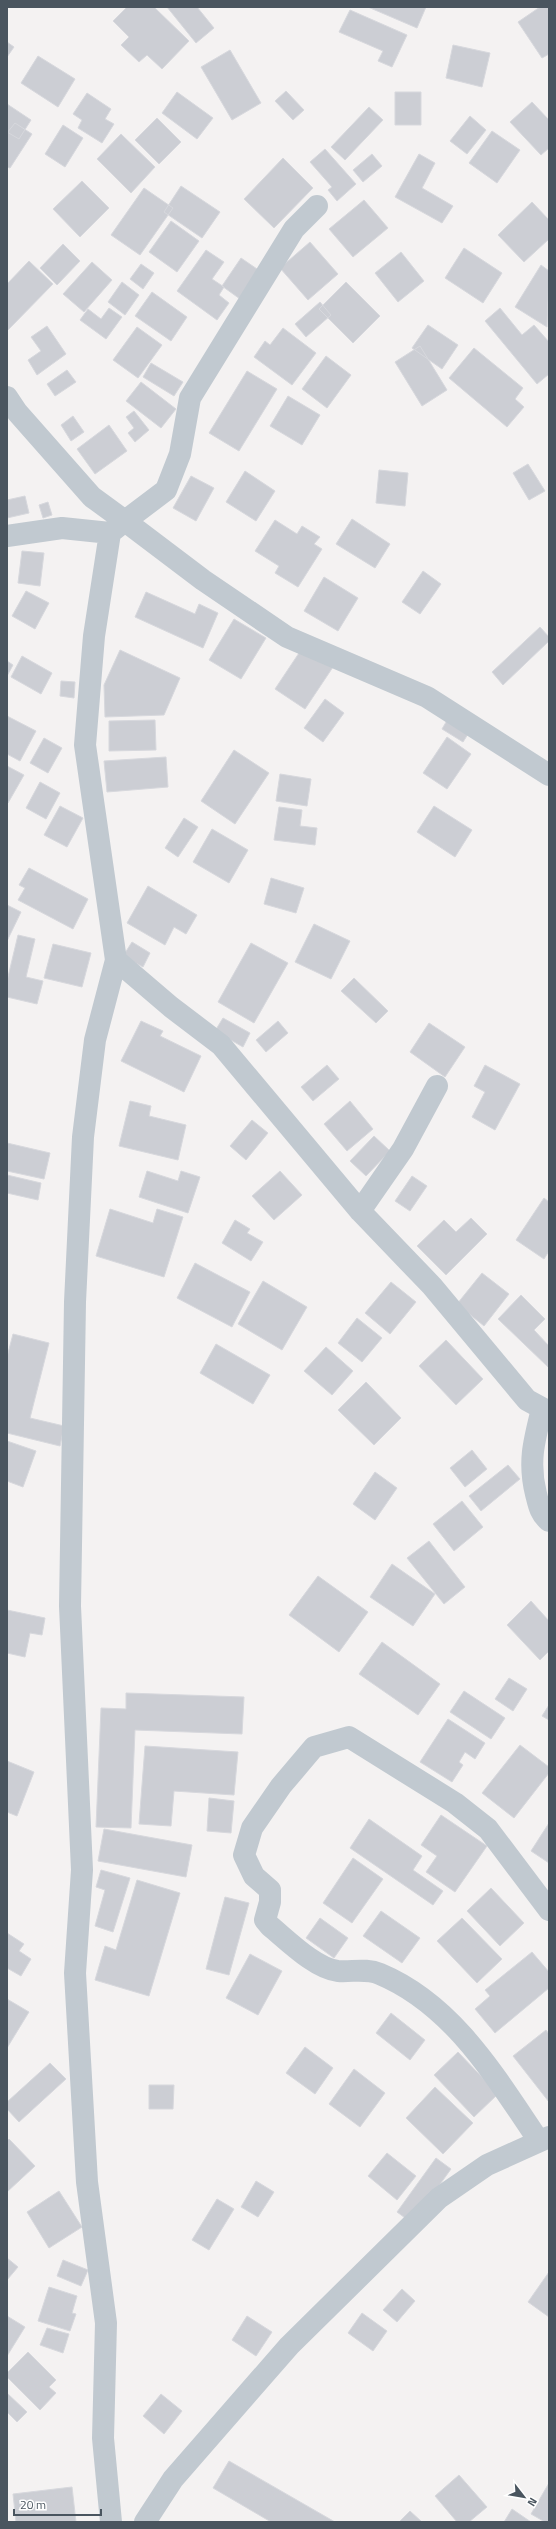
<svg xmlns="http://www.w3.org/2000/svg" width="556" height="2529" font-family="'Titillium Web',sans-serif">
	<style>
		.building { fill: #ccced4; stroke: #d7d8dd }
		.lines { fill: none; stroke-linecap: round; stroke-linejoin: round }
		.street { stroke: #c1c9d0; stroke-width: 22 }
	</style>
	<rect width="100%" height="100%" fill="#f4f2f2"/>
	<!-- building -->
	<path class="building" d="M127,7h27l35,34 -27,28 -15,-14 -8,7 -18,-17 8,-8 -16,-16z
		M167,7h30l17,21 -18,15z
		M368,7h58l-9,21z
		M540,7h9v47l-7,4 -24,-36z
		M350,10l57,25 -15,32 -14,-6 5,-10 -44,-19z
		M7,42l7,5 -7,10z
		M453,45l37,8 -8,34 -36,-9z
		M230,50l31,53 -29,17 -31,-53z
		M38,56l37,23 -17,28 -37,-24z
		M286,91l18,19 -11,10 -18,-19z
		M177,92l36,26 -16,21 -35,-26z
		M395,92h26v33h-26z
		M87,93l24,16 -6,10 9,5 -12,19 -24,-15 4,-8 -9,-6z
		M532,102l17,18v28l-8,7 -31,-33z
		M7,104l24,16 -12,19 -12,-7z
		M369,107l14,13 -38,40 -14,-13z
		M470,116l16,14 -19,24 -17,-13z
		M157,118l24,24 -22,22 -24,-24z
		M15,123l17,11 -22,34 -3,-1v-34z
		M63,125l20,13 -18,29 -20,-13z
		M492,131l28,19 -23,33 -28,-20z
		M121,134l34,33 -24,26 -34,-34z
		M325,149l31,35 -19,17 -9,-11 4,-3 -22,-25z
		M372,154l10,12 -19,16 -10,-12z
		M419,154l16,9 -13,25 31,18 -11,17 -47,-26z
		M283,158l30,30 -39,40 -30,-29z
		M82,181l27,27 -29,29 -27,-28z
		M181,186l39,26 -18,26 -38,-26z
		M144,188l29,20 -33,47 -29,-20z
		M364,200l24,28 -35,29 -24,-28z
		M532,202l17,18v19l-25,23 -26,-27z
		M171,221l28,20 -22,31 -28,-20z
		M310,242l28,32 -30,26 -28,-32z
		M63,244l17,17 -23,24 -17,-17z
		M464,248l38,25 -19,30 -38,-25z
		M206,250l18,12 -12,17 12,8 -5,8 10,8 -12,17 -40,-29z
		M401,252l23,29 -26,21 -23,-29z
		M241,258l19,13 -20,28 -18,-13z
		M29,261l24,23 -46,47v-47z
		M92,262l20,18 -28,32 -21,-18z
		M141,264l13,9 -11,16 -13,-10z
		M541,265l8,6 -2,56 -32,-20z
		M122,282l17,13 -14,20 -17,-13z
		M346,282l34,34 -27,27 -34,-34z
		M152,292l35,25 -16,24 -36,-25z
		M320,302l11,13 -25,22 -11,-13z
		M109,308l13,9 -16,22 -26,-19 8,-11 13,10z
		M500,308l22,27 12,-10 15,17v32l-12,10 -52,-63z
		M428,325l30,20 -16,24 -30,-21z
		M47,326l19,28 -29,21 -9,-15 13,-9 -10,-14z
		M137,327l25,18 -24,33 -25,-18z
		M283,328l33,25 -24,32 -38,-28 11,-16 5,4z
		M420,346l27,44 -25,16 -27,-44z
		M474,348l49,40 -8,11 9,8 -17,20 -58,-49z
		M326,356l25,19 -24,33 -25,-19z
		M151,363l32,19 -9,14 -31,-19z
		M67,370l9,12 -21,14 -8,-12z
		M247,371l30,18 -38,62 -30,-18z
		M141,382l35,27 -15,19 -35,-27z
		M288,396l32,19 -18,30 -32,-19z
		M134,411l15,19 -14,12 -7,-9 6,-5 -8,-11z
		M73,416l11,16 -13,9 -10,-16z
		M109,425l18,26 -32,23 -18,-25z
		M528,464l17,27 -16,9 -16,-27z
		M379,470l29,3 -3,33 -29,-3z
		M245,471l30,20 -19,30 -30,-19z
		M191,476l23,12 -18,33 -23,-13z
		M25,496l4,17 -22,5v-18z
		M48,502l4,13 -9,3 -4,-13z
		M352,519l38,25 -15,24 -39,-24z
		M275,520l22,14 5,-8 18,11 -6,7 8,5 -24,38 -23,-14 4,-7 -24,-15z
		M22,551l22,2 -4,33 -22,-3z
		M423,571l18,13 -21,30 -18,-12z
		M324,577l34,21 -20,33 -34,-20z
		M26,591l23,12 -14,26 -23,-13z
		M146,592l49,22 4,-10 19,9 -15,35 -68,-31z
		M234,619l32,19 -25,41 -32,-19z
		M540,627l9,10v4l-46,44 -11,-13z
		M303,647l30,20 -28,42 -30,-20z
		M120,650l60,28 -16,37 -59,2 -1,-32z
		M22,656l30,17 -11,21 -30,-17z
		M7,661l6,4 -6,11z
		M61,681l14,1 -1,16 -14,-2z
		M325,699l19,14 -21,29 -19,-14z
		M7,716l29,15 -16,30 -13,-7z
		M449,717l21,14 -7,11 -21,-13z
		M155,720l1,30 -47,1v-30z
		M447,737l24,17 -24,35 -24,-16z
		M44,738l18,10 -14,25 -18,-10z
		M234,750l35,23 -34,51 -34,-23z
		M166,757l2,30 -61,5 -3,-31z
		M7,766l17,9 -16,28h-1z
		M280,774l31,5 -4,27 -31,-5z
		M40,782l20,11 -14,26 -20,-11z
		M60,806l23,12 -16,29 -23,-12z
		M434,806l38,24 -17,27 -38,-25z
		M279,807l23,3 -2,16 17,2 -2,17 -41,-5z
		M184,818l14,9 -20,30 -13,-9z
		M212,829l36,21 -19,33 -36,-21z
		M29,868l59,31 -15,30 -55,-29 7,-12 -6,-3z
		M271,878l33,10 -8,25 -32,-9z
		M148,886l49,29 -11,19 -12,-7 -9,18 -38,-22z
		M7,905l14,7 -14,29z
		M314,924l36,17 -19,38 -36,-17z
		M18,935l17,4 -9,38 17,4 -6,23 -30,-7v-16z
		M132,942l18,11 -7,14 -20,-11z
		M251,943l37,20 -34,60 -36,-21z
		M53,944l38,9 -9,34 -38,-9z
		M354,978l34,33 -12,12 -35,-32z
		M223,1018l27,15 -7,14 -28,-16z
		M141,1021l22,10 -3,5 41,20 -17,36 -63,-31z
		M278,1021l10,12 -22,19 -10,-12z
		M429,1023l36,24 -20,30 -35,-25z
		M327,1065l12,14 -26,22 -12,-14z
		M485,1065l35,19 -25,46 -23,-13 13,-25 -11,-6z
		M130,1101l21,5 -2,10 37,9 -8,35 -59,-14z
		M350,1101l23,28 -26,22 -23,-27z
		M252,1120l16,13 -22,27 -16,-14z
		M374,1136l16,15 -24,25 -16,-15z
		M7,1143l43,10 -6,26 -37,-8z
		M147,1171l31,10 3,-10 19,6 -12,36 -49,-16z
		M280,1171l22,24 -28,25 -22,-24z
		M7,1175l34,8 -3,17 -31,-7z
		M412,1176l15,10 -17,25 -15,-10z
		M544,1198l5,4v49l-5,8 -28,-19z
		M110,1209l43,14 4,-14 26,8 -19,60 -68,-21z
		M471,1218l16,16 -41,41 -29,-29 27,-26 12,12z
		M235,1220l15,9 -3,4 16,9 -12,19 -29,-18z
		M195,1263l55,29 -18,35 -55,-29z
		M482,1273l27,21 -25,32 -27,-22z
		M263,1281l44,26 -25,43 -44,-26z
		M391,1282l25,20 -26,32 -25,-21z
		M521,1295l24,24 -11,11 15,16 -1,21 -50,-48z
		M357,1318l25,20 -20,24 -24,-19z
		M13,1334l36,9 -19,75 34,8 -4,20 -53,-13v-76z
		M446,1340l37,39 -27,26 -37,-39z
		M216,1344l54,31 -17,29 -53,-31z
		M326,1347l27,24 -21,24 -28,-24z
		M366,1382l35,36 -27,27 -36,-35z
		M7,1441l29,10 -13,36 -16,-6z
		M472,1450l15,19 -22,18 -15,-19z
		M508,1465l12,14 -39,32 -12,-15z
		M375,1472l22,16 -22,32 -22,-16z
		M462,1501l21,26 -29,24 -21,-27z
		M429,1541l36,46 -21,17 -37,-46z
		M392,1564l43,30 -22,32 -43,-29z
		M318,1576l50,36 -29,40 -50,-37z
		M531,1601l18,20v30l-9,9 -33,-35z
		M7,1610l38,8 -3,17 -12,-2 -5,24 -18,-4z
		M382,1642l58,42 -22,31 -59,-41z
		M509,1678l18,11 -14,22 -18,-12z
		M464,1691l41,27 -14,21 -41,-27z
		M126,1693l118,4 -2,37 -107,-4 -4,98 -35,-1 5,-119 25,1z
		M549,1705v15l-7,-4z
		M448,1719l37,24 -10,16 -10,-7 -6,10 4,3 -11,17 -32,-20z
		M520,1745l29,22v6l-35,45 -32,-25z
		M145,1746l93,6 -4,43 -60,-4 -3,35 -32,-2z
		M7,1761l27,11 -17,44 -10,-4z
		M209,1798l25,3 -3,32 -24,-2z
		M441,1815l46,31 -32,46 -29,-20 11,-16 -16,-11z
		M369,1819l53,37 -9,14 30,21 -10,14 -83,-57z
		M549,1823v40l-18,-12z
		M104,1829l88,16 -6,32 -88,-16z
		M353,1858l30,21 -31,44 -29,-20z
		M101,1870l29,8 -17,54 -18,-6 10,-36 -9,-3z
		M137,1880l43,13 -31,103 -54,-16 10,-34 11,4z
		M491,1888l33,35 -24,23 -33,-35z
		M225,1897l24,6 -20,72 -23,-6z
		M381,1911l39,27 -18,25 -39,-27z
		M320,1918l28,20 -14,20 -28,-20z
		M462,1918l40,41 -25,24 -40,-42z
		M7,1933l17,11 -5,7 12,8 -10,17 -14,-8z
		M532,1952l17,20v16l-54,45 -20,-24 15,-13 -5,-6z
		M250,1954l32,17 -24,44 -32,-17z
		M7,1999l22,13 -22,36z
		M391,2013l34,27 -15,20 -34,-27z
		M546,2030l3,4v68l-36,-46z
		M305,2047l28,21 -18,26 -29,-21z
		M458,2052l40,42 -24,23 -40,-42z
		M50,2063l16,16 -47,43 -12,-13v-7z
		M354,2069l31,24 -25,34 -31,-23z
		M149,2085h25l-1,24h-24z
		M435,2087l38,36 -30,31 -37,-36z
		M9,2139l26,27 -28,26v-51z
		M387,2153l29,23 -19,24 -29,-24z
		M436,2158l15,11 -39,54 -15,-11z
		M256,2181l18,11 -16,25 -17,-10z
		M59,2191l23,36 -33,21 -22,-36z
		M217,2199l17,10 -25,41 -17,-10z
		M7,2258l11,9 -11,13z
		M63,2260l25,10 -7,16 -24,-10z
		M549,2272v45l-21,-15z
		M49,2287l28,9 -5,17 4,1 -6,17 -32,-10z
		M402,2289l13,12 -18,21 -14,-12z
		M362,2313l25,18 -14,20 -25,-18z
		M7,2316l18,11 -18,29z
		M247,2316l25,16 -16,24 -24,-16z
		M47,2328l22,6 -6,19 -23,-8z
		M28,2352l28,28 -7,7 7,6 -16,17 -33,-33v-4z
		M7,2393l20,19 -10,10 -10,-10z
		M161,2394l21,17 -18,23 -21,-18z
		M229,2461l106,61h-64l-58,-34z
		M459,2475l28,32 -18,15h-12l-22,-26z
		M549,2483v39h-4l-14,-8z
		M72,2487l4,35h-60l-3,-28z
		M512,2509l19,13h-27z
		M410,2511l12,11h-23z"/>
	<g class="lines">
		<!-- street -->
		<path class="street" d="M7,397l10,15 75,85 33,24 41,-31 14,-36 10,-56 104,-169 23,-23
			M110,533l-16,103 -9,109 31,215 -21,80 -12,97 -8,165 -5,304 12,264 -7,103 12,209 19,141 -3,115 8,84
			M7,536l55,-8 48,5 15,-12 78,59 84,57 140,60 122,78
			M116,960l55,47 50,38 139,166 72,75 95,114 22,12
			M360,1211l43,-62 34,-63
			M542,1409c-8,32 -14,53 -6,85 3,12 4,19 13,27
			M539,2141c-43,-63 -85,-136 -159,-167 -14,-6 -27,-2 -42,-3 -22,-2 -51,-31 -68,-45l-5,-6 5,-18v-12l-16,-14 -10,-21 8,-27 29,-42 33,-39 35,-10 106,66 33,26 61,81
			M145,2522l28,-43 116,-133 150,-148 48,-33 62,-28"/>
	</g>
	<!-- border -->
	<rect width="556" height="2529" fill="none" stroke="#4a555f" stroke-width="16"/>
	<!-- north arrow -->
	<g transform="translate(524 2497) rotate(121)" stroke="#ffffff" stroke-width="3" paint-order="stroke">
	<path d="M0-3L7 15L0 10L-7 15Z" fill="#4a555f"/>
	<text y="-6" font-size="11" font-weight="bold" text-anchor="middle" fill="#4a555f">N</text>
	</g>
	<!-- scale -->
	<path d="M14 2509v6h87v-6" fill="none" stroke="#4a555f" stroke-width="2"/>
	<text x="20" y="2509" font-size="12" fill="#4a555f" stroke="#ffffff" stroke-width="3" paint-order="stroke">20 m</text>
</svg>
